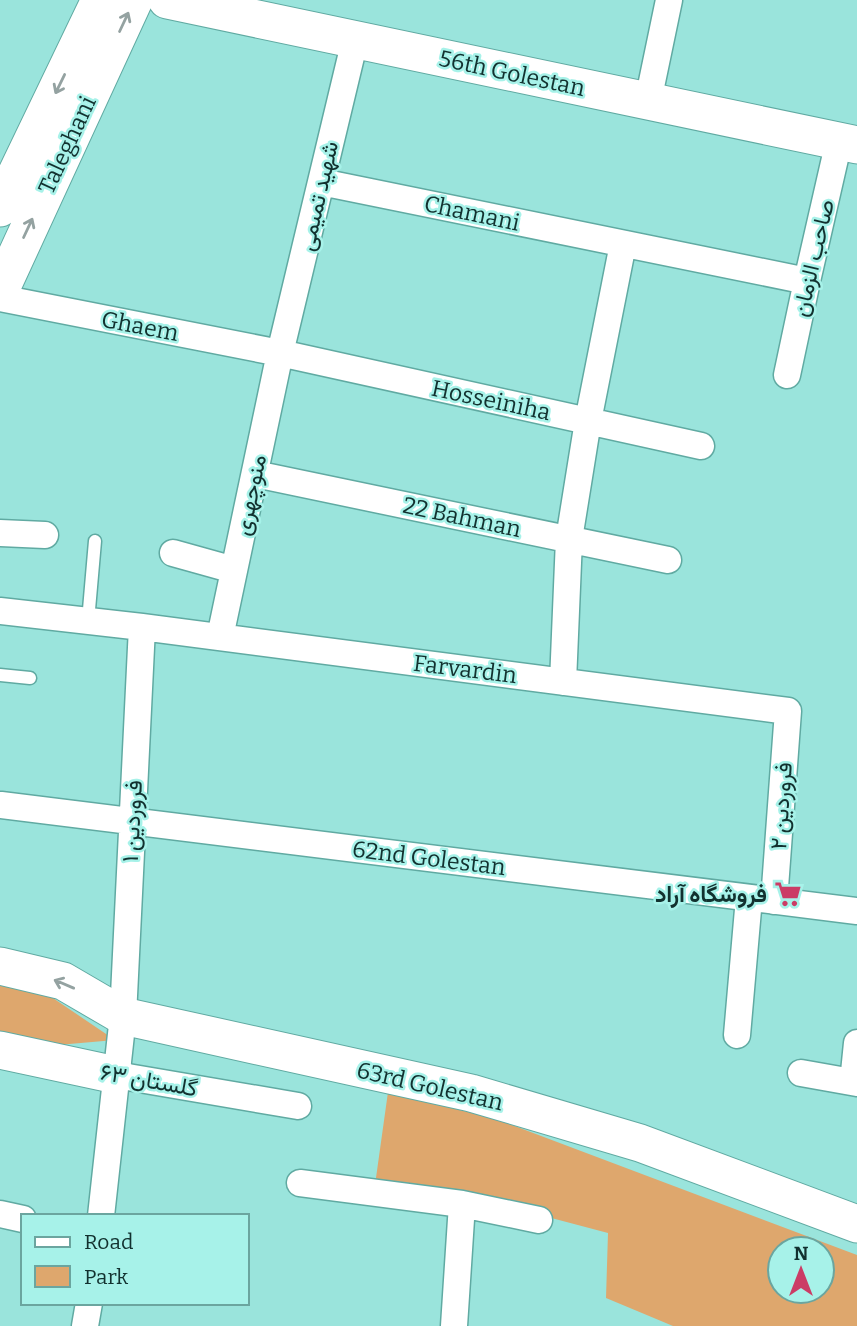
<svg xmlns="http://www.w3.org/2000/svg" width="857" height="1326" font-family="Bitter,Vazirmatn,serif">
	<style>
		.green { fill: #dea76d; fill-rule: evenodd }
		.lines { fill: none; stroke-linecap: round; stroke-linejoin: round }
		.lane-casing { stroke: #60aaa2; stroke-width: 15 }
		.street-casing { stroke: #60aaa2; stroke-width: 29 }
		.secondary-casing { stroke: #60aaa2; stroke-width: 39 }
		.lane { stroke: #fff; stroke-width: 12 }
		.street { stroke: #fff; stroke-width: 26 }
		.secondary { stroke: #fff; stroke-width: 37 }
		.oneway { stroke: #94a2a1 }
		.labels { text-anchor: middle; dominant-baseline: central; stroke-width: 5; stroke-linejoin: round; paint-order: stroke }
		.street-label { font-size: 23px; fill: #12312f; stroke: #a7f2e9 }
		.poi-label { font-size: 23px; font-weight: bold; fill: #12312f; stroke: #a7f2e9; text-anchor: end }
	</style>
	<rect width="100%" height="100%" fill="#9ae4dc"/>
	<!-- green -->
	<path class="green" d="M0,980l44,12 71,48 -80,7 -35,-8z
		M388,1092l108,27 361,136v71h-184l-67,-28 2,-65 -125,-33 -108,-15zM780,1249h42v42h-42z"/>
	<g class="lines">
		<!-- lane casing -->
		<g class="lane-casing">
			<path id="lane" d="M88,621l7,-80
				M0,675l30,3"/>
		</g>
		<!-- street casing -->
		<g class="street-casing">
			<path id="street" d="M648,101l21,-101
				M321,182l486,99
				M0,298l280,55 421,93
				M787,375l20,-94 32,-140
				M255,474l413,86
				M0,533l45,2
				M173,553l61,17
				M0,611l142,16 646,84 -14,190
				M220,637l60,-284 75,-313
				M563,682l6,-143 19,-118 35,-177
				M1,805l856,106
				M737,1035l12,-137
				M801,1073l56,10
				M116,1075l182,31
				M853,1082l4,-39
				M300,1183l162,21 77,16
				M0,1214l23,5
				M101,1216l22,-200 19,-389
				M85,1326l4,-23
				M454,1326l8,-122"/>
		</g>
		<!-- secondary casing -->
		<g class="secondary-casing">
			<path id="secondary" d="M167,0l690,145
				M0,208l100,-208
				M0,291l134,-291
				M0,966l63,15 60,35 348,77 169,50 217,81
				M0,1050l116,25"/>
		</g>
		<!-- lane -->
		<use href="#lane" class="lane"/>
		<!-- street -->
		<use href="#street" class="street"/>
		<!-- secondary -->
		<use href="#secondary" class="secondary"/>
	</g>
	<!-- one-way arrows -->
	<defs><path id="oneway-shaft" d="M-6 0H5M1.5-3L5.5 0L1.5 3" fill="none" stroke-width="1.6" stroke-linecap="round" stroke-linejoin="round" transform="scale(1.75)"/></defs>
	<g class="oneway">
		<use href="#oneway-shaft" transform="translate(124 22) rotate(-65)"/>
		<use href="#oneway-shaft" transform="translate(60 84) rotate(116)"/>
		<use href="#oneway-shaft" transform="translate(28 228) rotate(-65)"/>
		<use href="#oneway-shaft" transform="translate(64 984) rotate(-157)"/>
	</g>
	<!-- icons -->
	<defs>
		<g id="supermarket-bare" transform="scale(2.1)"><path d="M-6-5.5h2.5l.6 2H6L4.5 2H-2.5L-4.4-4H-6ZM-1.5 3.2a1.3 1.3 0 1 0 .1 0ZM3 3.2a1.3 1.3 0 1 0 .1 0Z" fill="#cb3c66" stroke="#a7f2e9" stroke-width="2.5" paint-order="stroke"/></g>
	</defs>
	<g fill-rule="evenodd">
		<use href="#supermarket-bare" x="788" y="894"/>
	</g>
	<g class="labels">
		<!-- street labels -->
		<g class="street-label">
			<text transform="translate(512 73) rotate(12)">56th Golestan</text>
			<text transform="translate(67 145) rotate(-65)">Taleghani</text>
			<text transform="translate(318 196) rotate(-77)">شهید تمیمی</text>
			<text transform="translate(472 213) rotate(12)">Chamani</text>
			<text transform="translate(813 258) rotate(-77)">صاحب الزمان</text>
			<text transform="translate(140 326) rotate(11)">Ghaem</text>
			<text transform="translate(491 400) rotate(12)">Hosseiniha</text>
			<text transform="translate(250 495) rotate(-78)">منوچهری</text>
			<text transform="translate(462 517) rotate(12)">22 Bahman</text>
			<text transform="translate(465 669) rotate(7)">Farvardin</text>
			<text transform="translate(781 806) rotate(-86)">فروردین ۲</text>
			<text transform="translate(132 821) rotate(-87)">فروردین ۱</text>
			<text transform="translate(429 858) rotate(7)">62nd Golestan</text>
			<text transform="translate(149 1080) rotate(10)">گلستان ۶۳</text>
			<text transform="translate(430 1086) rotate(13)">63rd Golestan</text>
		</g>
		<!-- poi labels -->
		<g class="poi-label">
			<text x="767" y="894">فروشگاه آراد</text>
		</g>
	</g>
	<!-- legend -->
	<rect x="21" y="1214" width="228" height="91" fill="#a7f2e9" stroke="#6ba59f" stroke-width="2"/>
	<rect x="35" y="1237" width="35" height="10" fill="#ffffff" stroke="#6ba59f" stroke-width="2"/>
	<text x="84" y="1249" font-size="21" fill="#12312f">Road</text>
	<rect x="35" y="1266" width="35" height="21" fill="#dea76d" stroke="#6ba59f" stroke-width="2"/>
	<text x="84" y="1284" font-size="21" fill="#12312f">Park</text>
	<!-- north arrow -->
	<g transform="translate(801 1270)"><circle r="33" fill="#a7f2e9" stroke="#6ba59f" stroke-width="2"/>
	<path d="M0-5L12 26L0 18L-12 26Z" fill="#cb3c66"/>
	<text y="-10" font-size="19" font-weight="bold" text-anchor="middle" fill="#12312f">N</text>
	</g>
</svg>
